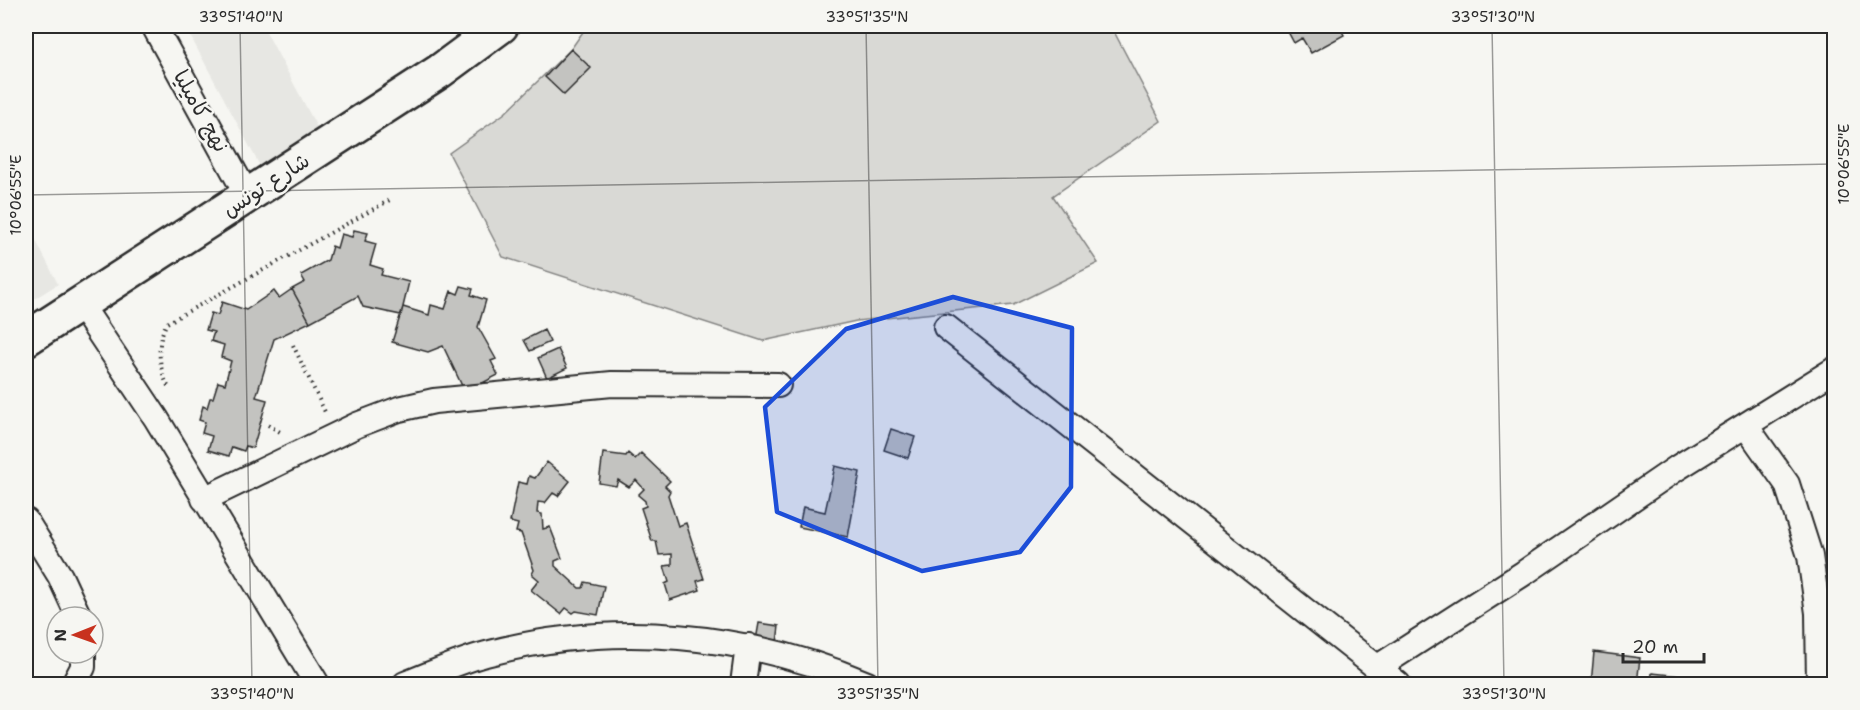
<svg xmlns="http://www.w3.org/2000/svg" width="1860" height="710" font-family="'Shantell Sans','Playpen Sans Arabic',sans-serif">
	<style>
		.built { fill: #e7e7e3 }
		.green { fill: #d9d9d5; stroke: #828280; stroke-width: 1.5 }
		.building { fill: #c3c3c0; stroke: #2b2b2b; stroke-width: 1.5 }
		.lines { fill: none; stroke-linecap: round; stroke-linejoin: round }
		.street-casing { stroke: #2b2b2b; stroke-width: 28 }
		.secondary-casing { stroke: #2b2b2b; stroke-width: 38 }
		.path { stroke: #2b2b2b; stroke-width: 4; stroke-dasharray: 1.5 4.5; stroke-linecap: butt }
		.street { stroke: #f6f6f2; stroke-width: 24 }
		.secondary { stroke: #f6f6f2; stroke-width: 33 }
		.marked { fill: #1d4ed8; fill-opacity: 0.2; stroke: #1d4ed8; stroke-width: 4.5; stroke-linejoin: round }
		.ticks { fill: none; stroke: #2b2b2b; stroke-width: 1.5; stroke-opacity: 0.45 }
		.labels { text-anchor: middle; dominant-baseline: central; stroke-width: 5; stroke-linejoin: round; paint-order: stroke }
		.street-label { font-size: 21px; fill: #2b2b2b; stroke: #f6f6f2 }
		.neatline { fill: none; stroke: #2b2b2b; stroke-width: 2 }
		.ticks-label { font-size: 15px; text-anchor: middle; fill: #2b2b2b }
	</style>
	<rect width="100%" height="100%" fill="#f6f6f2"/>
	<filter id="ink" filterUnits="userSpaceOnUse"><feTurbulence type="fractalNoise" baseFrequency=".0167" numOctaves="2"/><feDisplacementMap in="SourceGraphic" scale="12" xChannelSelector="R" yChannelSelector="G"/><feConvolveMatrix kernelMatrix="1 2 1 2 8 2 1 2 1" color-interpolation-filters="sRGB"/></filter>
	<g filter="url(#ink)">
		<!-- built -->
		<path class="built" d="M185,26h78l57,107 -60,33z
			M26,221l32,63 -32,20z"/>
		<!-- green -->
		<path class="green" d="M587,26h524l50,95 -108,75 45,67 -85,42 -157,16 -93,20 -260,-84 -54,-104 56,-40 66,-64z"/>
		<!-- building -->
		<path class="building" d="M1285,26h54l5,9 -33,18 -9,-15 -8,5z
			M571,49l20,19 -27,27 -19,-18z
			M354,230l14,3 -3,8 11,3 -6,21 13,4 -2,6 28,7 -8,33 -38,-8 -5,-11 -48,26 -18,-33 13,-7 -4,-7 27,-15 4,-14 5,2 4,-14 11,3z
			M461,286l12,3 -2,6 15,5 -8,27 18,32 -5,2 7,14 -33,17 -22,-46 -15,6 -36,-10 11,-35 26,8 2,-10 14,4 6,-18 7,3z
			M292,289l18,33 -36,17 -18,58 11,3 -14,48 -7,-2 -2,5 -12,-4 -3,9 -21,-6 4,-14 -10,-3 3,-11 -6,-2 4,-14 4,2 3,-10h3l5,-16 7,2 6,-23 -10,-4 3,-12 -13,-4 3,-9 -8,-2 5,-17 7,2 4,-13 24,8 28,-19 5,7z
			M544,330l6,12 -20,9 -6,-11z
			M558,349l9,19 -20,10 -9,-20z
			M891,429l24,8 -7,21 -24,-8z
			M603,453l23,3 2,-3 7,6 6,-6 29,28 -5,5 5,5 -2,4 10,31 8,-3 18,56 -7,2 3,9 -30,10 -5,-16 4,-2 -5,-16 8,-1v-11l-13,1 -3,-14h-4l-11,-33 5,-2 -1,-5 -7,-6 6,-6 -8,-9 -7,7 -11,-7 -2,6 -17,-3z
			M547,462l23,19 -12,15 -5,-3 -8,10 -7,-1 -1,11 5,1 1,15 7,-2 12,31 -7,3v5l24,22h4l2,-6 19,4 -6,29 -22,-4 -3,2 -7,-5 -5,6 -30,-24 8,-10 -7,-6 2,-4 -13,-37 -5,-1 2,-8 -8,-2 8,-40 9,2 2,-8 6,2z
			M835,466l25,6 -12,65 -49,-10 4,-20 22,5z
			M759,623l20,3 -2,17 -21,-3z
			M1594,652l46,6 -3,26h-46z
			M1652,673l28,3 -1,8h-28z"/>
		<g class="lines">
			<!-- street casing -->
			<g class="street-casing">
				<path id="street" d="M154,26l94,171
					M80,304l76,114 161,266
					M946,327l452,357
					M1746,426l41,58 23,72 8,57 1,71
					M204,499l153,-74 42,-16 35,-8 178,-17 166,1
					M26,521l34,55 19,41
					M1378,667l146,-94 153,-105 157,-98
					M74,684l9,-17v-14
					M405,684c26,-10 54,-23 81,-30 127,-34 261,-21 381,30
					M743,684l5,-38"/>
			</g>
			<!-- secondary casing -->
			<g class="secondary-casing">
				<path id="secondary" d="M26,339l414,-268 61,-45"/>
			</g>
			<!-- path -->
			<path class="path" d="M293,345l32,67
				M168,386c-10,-19 -12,-44 -1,-63l223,-123
				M268,425l14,8"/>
			<!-- street -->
			<use href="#street" class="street"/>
			<!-- secondary -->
			<use href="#secondary" class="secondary"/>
		</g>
	</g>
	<!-- marked area -->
	<path class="marked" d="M953,297l119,31 -1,159 -51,65 -98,19 -145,-59 -12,-105 81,-78z"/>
	<!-- ticks -->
	<path class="ticks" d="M240,26l12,658M866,26l12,658M1492,26l12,658M26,195l1808,-31"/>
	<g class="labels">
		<!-- street labels -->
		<g class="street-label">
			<text transform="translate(201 111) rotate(61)">نهج كاميليا</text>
			<text transform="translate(266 185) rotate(-33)">شارع تونس</text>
		</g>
	</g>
	<!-- margin -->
	<rect width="1860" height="710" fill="none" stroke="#f6f6f2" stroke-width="66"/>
	<!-- north arrow -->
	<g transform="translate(75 635) rotate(269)"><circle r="28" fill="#f6f6f2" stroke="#a5a5a2" stroke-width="1.5"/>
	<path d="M0-4.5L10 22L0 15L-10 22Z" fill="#c8321e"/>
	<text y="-9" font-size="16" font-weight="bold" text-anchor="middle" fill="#2b2b2b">N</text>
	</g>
	<!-- scale -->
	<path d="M1623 653v9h81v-9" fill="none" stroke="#2b2b2b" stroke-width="3"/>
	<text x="1632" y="653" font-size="18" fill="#2b2b2b" stroke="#f6f6f2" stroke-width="4.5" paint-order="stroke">20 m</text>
	<rect x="33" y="33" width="1794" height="644" class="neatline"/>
	<g class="ticks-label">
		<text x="241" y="22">33°51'40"N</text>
		<text x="867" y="22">33°51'35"N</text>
		<text x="1493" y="22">33°51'30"N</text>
		<text transform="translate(1844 164) rotate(-90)" y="5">10°06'55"E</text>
		<text transform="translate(16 195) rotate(-90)" y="5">10°06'55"E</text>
		<text x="252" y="699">33°51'40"N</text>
		<text x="878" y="699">33°51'35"N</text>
		<text x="1504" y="699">33°51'30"N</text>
	</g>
</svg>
